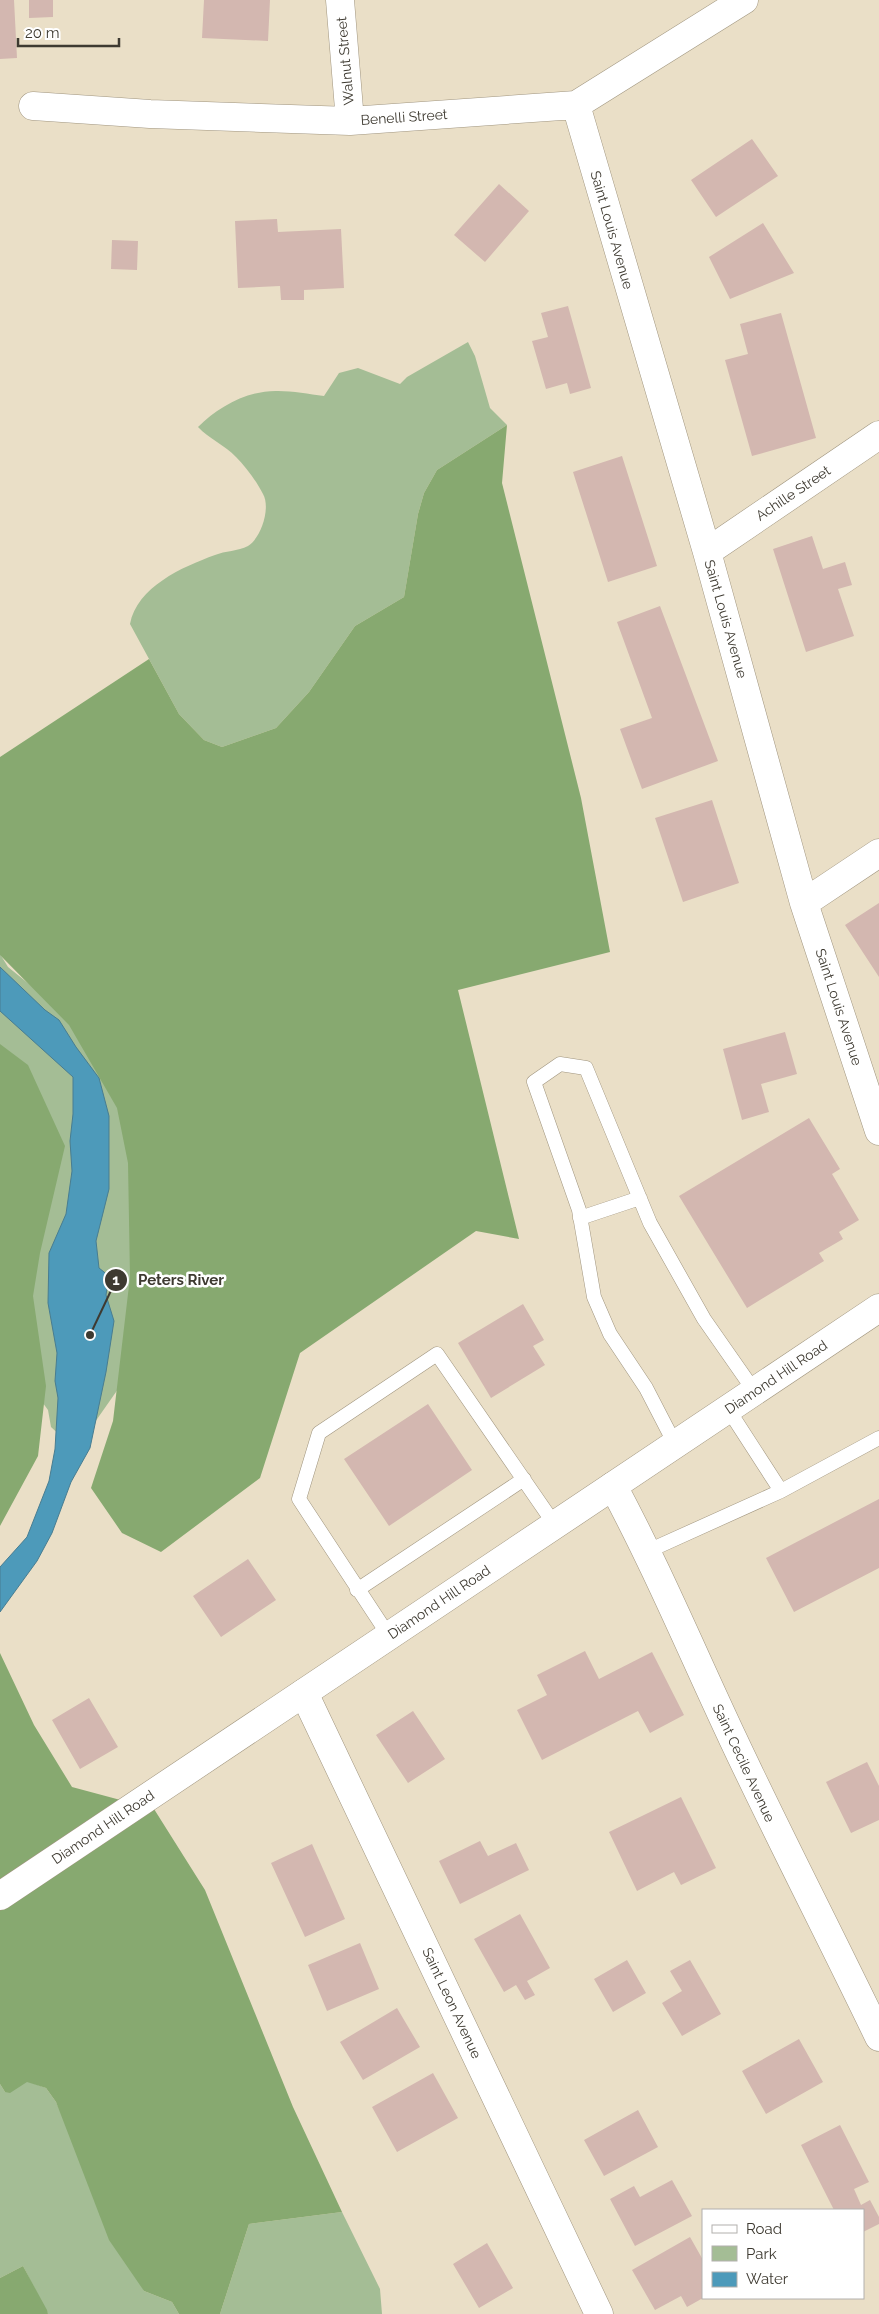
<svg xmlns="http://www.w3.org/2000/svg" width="879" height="2314" font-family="Raleway,sans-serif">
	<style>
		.green { fill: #a4bd95 }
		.forest { fill: #87a970 }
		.water { fill: #4d9aba; stroke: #487d91 }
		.building { fill: #d3b7b0 }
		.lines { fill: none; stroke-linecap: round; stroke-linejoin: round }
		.lane-casing { stroke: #a0957f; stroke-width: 15 }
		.street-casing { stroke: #a0957f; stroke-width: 29 }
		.secondary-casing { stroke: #a0957f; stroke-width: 29 }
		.primary-casing { stroke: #a0957f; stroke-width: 29 }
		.lane { stroke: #fff; stroke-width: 14 }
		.street { stroke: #fff; stroke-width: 28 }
		.secondary { stroke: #fff; stroke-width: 28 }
		.primary { stroke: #fff; stroke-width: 28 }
		.labels { text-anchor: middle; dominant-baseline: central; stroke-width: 5; stroke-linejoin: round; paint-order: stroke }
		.street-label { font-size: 14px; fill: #3e3a31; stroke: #fff }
		.leader { fill: none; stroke: #3e3a31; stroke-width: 2 }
		.callout-dot { fill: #3e3a31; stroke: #fff; stroke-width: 2 }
		.mark-label { font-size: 15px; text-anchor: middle; font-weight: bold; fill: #fff }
		.callout-label { font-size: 15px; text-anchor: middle; font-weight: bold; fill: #3e3a31; stroke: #fff; stroke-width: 5; stroke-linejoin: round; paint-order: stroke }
	</style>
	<rect width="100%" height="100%" fill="#eadfc7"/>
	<!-- green -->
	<path class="green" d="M468,342l7,14 15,52 17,17 -70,45 -13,23 -6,21 -14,83 -49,29 -46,66 -33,36 -54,19 -18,-7 -25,-26 -49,-90c7,-37 52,-57 85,-69 10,-4 23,-4 33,-9 13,-8 23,-38 15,-52 -6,-12 -17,-27 -27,-37 -11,-12 -27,-18 -38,-30 20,-20 50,-37 80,-36 15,0 31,3 46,5l15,-23 19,-5 42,16 7,-7z
		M0,954l8,13 83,67 59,109 -6,209 -49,70 -30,18 -14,-13 -3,-17 -38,-52 -10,-277z
		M27,2081l19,7 10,14 88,189 28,11 7,12h-131l-25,-48 -23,12v-194l5,8z
		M342,2212l38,77 2,25h-162l29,-90z"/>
	<!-- forest -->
	<path class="forest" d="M507,425l-5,58 79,315 29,154 -152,38 61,249 -43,-8 -176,122 -40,125 -99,74 -39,-19 -31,-45 22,-67 17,-144 -2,-114 -11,-55 -48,-83 -69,-70v-198l149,-98 30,55 25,26 18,7 54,-19 33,-36 46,-66 49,-29 14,-83 6,-21 13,-23z
		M0,1044l28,21 37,81 -25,107 -7,43 13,90 -8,70 -38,70z
		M0,1653l34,72 38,62 82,22 51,81 88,217 49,105 -93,12 -29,90h-41l-7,-12 -28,-11 -35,-51 -53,-138 -10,-14 -19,-6 -17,11 -5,-1 -5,-8z
		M23,2266l24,44 1,4h-48v-36z"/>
	<!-- water -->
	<path class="water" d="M0,967l45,43 14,10 17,27 23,31 10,38v73l-13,52 3,27 10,8 -3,19 8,26 -8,51 -16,76 -19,34 -19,51 -15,28 -37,51v-45l27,-30 22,-56 6,-32 3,-51 -3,-17 2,-28 -9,-50 1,-50 17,-39 6,-43 -2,-30 3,-27v-37l-73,-66z"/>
	<!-- building -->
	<path class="building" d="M0,0h14l3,58 -17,1z
		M29,0h24v17l-24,1z
		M204,0h66l-2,41 -66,-3z
		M752,139l26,37 -62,41 -25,-37z
		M499,184l30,27 -44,51 -31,-27z
		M277,219l1,13 63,-3 3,59 -40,2v10h-23l-1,-14 -42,2 -3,-67z
		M763,223l31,50 -64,26 -21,-42z
		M112,240l26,1 -1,29 -26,-1z
		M568,306l23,82 -21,6 -3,-11 -21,6 -14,-48 16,-4 -7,-24z
		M781,313l35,125 -64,18 -27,-96 23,-6 -8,-30z
		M622,456l35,110 -49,16 -35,-110z
		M812,536l11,33 22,-7 7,23 -14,4 16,47 -48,16 -33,-103z
		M660,606l58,155 -76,28 -22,-60 32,-11 -35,-96z
		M712,800l27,83 -56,19 -28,-84z
		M879,903v74l-34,-52z
		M785,1032l12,42 -36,10 8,28 -27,8 -19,-71z
		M809,1118l31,51 -8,5 27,46 -20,12 4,7 -24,14 5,8 -77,47 -68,-112z
		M523,1304l21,36 -11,6 12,19 -54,33 -33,-55z
		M428,1404l44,66 -83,56 -45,-67z
		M879,1499v69l-85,44 -28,-54z
		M248,1559l28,41 -55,37 -28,-41z
		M585,1651l14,28 53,-27 32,63 -34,18 -12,-22 -96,49 -25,-50 30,-15 -10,-20z
		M89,1698l29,49 -38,22 -28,-49z
		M413,1711l32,48 -37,24 -32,-48z
		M867,1762l12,24v34l-28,13 -25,-51z
		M681,1797l35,71 -35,17 -7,-13 -37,19 -28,-59z
		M480,1841l8,15 28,-13 13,27 -69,34 -21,-43z
		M312,1844l33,75 -40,18 -34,-74z
		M520,1914l30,54 -23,13 8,14 -10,5 -9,-15 -12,7 -30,-53z
		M360,1943l19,46 -52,22 -19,-46z
		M627,1960l19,33 -33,19 -19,-33z
		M690,1960l31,54 -39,22 -20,-33 20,-12 -12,-20z
		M397,2008l23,39 -57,33 -23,-38z
		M799,2039l24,43 -57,32 -24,-43z
		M433,2073l25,45 -61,34 -25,-45z
		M638,2110l20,37 -54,29 -20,-36z
		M840,2125l29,57 -15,7 7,16 9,-5 9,17v7l-16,8v-22h-29l-33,-65z
		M672,2180l20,36 -57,30 -25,-47 24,-13 6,11z
		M690,2237l13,23v38l-16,9 -6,-11 -26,14 -23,-40z
		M487,2243l26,45 -34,20 -26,-44z"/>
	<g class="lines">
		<!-- lane casing -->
		<g class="lane-casing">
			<path id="lane" d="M580,1218l60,-20
				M728,1409l53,82
				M676,1446l-30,-58 -36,-54 -16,-37 -15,-87 -45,-128 26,-18 26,4 64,155 54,96 51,73
				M648,1551l133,-60 98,-53
				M357,1590l167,-111
				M389,1636l-90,-137 20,-66 118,-79 118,171"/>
		</g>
		<!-- street casing -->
		<g class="street-casing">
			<path id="street" d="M340,0l10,121
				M576,105l131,447 97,351 75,228
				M33,106l117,8 200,7 226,-16 168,-105
				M707,552l172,-117
				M804,903l75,-50
				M613,1486c44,82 80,168 120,253 47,100 98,198 146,298"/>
		</g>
		<!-- secondary casing -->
		<g class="secondary-casing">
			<path id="secondary" d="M304,1693l295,621"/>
		</g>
		<!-- primary casing -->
		<g class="primary-casing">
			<path id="primary" d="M0,1896l879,-588"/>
		</g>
		<!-- lane -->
		<use href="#lane" class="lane"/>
		<!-- street -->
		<use href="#street" class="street"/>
		<!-- secondary -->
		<use href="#secondary" class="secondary"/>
		<!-- primary -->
		<use href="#primary" class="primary"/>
	</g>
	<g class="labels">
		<!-- street labels -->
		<g class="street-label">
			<text transform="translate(345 61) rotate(-95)">Walnut Street</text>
			<text transform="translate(404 117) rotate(-4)">Benelli Street</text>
			<text transform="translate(612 230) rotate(74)">Saint Louis Avenue</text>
			<text transform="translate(793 493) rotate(-34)">Achille Street</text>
			<text transform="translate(726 619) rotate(74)">Saint Louis Avenue</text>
			<text transform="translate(839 1007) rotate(72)">Saint Louis Avenue</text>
			<text transform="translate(776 1377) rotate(-34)">Diamond Hill Road</text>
			<text transform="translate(439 1602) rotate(-34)">Diamond Hill Road</text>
			<text transform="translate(744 1763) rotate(65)">Saint Cecile Avenue</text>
			<text transform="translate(103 1827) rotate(-34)">Diamond Hill Road</text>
			<text transform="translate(452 2003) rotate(65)">Saint Leon Avenue</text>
		</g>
	</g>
	<!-- callouts -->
	<path class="leader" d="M90 1335L116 1280"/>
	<g class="callout-dot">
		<circle cx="90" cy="1335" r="5"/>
		<circle cx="116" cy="1280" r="12"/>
	</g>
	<g class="mark-label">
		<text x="116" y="1285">1</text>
	</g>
	<g class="callout-label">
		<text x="181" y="1285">Peters River</text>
	</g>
	<!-- legend -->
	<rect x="702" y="2209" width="162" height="90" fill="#ffffff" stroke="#b2b0ad"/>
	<rect x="712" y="2225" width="25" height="8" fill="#ffffff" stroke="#b2b0ad"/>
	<text x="746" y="2234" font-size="15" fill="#3e3a31">Road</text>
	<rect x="712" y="2246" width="25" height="15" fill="#a4bd95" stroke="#b2b0ad"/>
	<text x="746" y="2259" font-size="15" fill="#3e3a31">Park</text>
	<rect x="712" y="2272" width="25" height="15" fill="#4d9aba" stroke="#b2b0ad"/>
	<text x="746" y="2284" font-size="15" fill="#3e3a31">Water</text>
	<!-- scale -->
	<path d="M18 38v8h101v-8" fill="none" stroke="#3e3a31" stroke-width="2.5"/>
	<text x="25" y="38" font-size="15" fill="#3e3a31" stroke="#ffffff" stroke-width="4" paint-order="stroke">20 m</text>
</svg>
